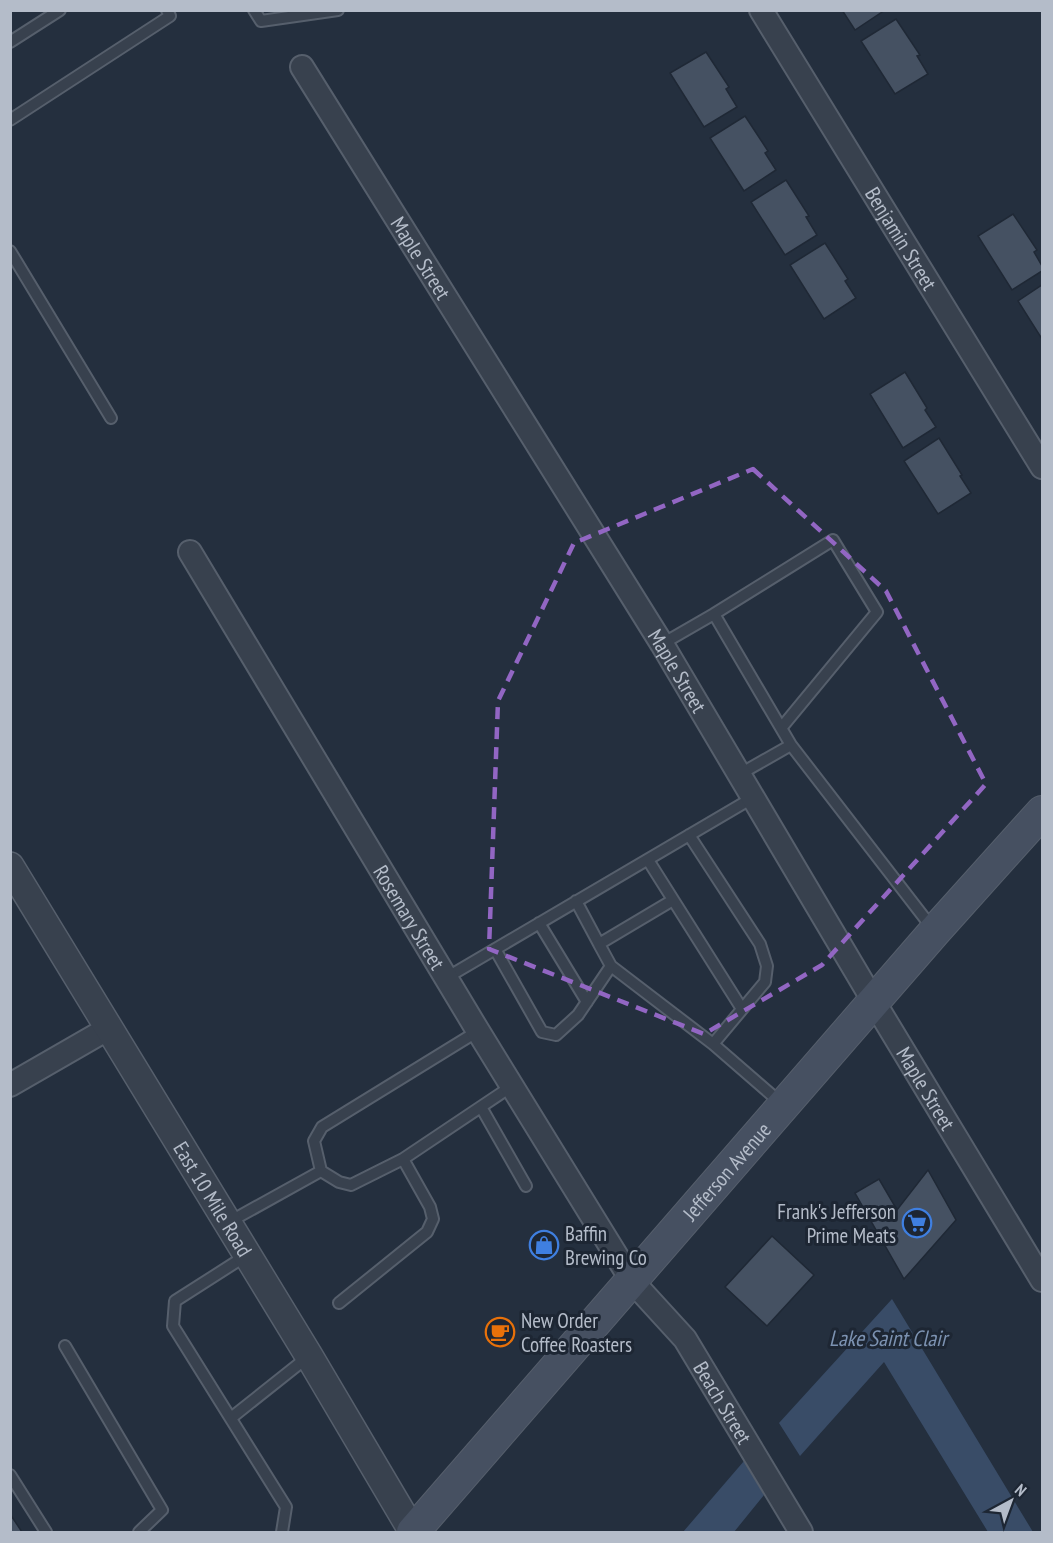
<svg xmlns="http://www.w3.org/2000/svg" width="1053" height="1543" font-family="'PT Sans Narrow',sans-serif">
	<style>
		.water { fill: #394c67 }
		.building { fill: #455162; stroke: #1f2835; stroke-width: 1.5 }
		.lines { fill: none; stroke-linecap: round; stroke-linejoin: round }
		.service-casing { stroke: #565f6c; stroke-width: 14 }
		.minor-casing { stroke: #565f6c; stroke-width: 26 }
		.tertiary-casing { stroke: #565f6c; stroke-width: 30 }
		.secondary-casing { stroke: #565f6c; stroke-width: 34 }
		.service { stroke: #38414e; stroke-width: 10 }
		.minor { stroke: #38414e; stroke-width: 22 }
		.tertiary { stroke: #38414e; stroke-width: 27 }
		.secondary { stroke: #465061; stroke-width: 32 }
		.marked { fill: none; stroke: #9266c3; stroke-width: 4.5; stroke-dasharray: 12 8; stroke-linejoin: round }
		.labels { text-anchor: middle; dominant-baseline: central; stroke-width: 6; stroke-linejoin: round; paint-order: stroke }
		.street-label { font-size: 21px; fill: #b4bcc9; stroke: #1d2633 }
		.poi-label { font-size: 21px; fill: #b4bcc9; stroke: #1d2633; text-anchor: start }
		.water-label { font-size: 22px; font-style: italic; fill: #7c92b1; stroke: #1d2633 }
	</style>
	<rect width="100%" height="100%" fill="#242f3e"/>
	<!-- water -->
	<path class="water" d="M892,1299l141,233h-45l-104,-170 -84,94 -21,-33z
		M744,1461l20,34 -30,37h-51z"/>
	<!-- building -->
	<path class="building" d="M842,10h43l-30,20z
		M896,19l24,36 -3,1 11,18 -33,20 -34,-53z
		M706,52l23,35 -3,2 11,18 -33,20 -34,-54z
		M745,116l23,35 -3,2 11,17 -32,21 -34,-53z
		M786,180l23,36 -3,1 11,18 -32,20 -34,-53z
		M1013,214l24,36 -3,2 8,14v5l-30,19 -34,-54z
		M825,243l23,36 -3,2 11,17 -32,21 -34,-54z
		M1042,285v54l-24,-38z
		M905,372l22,36 -2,2 11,17 -33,21 -33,-54z
		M939,438l23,37 -2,1 11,17 -33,21 -34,-53z
		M928,1170l28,50 -52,59 -49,-86 24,-14 18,31z
		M772,1236l42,39 -47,51 -42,-39z
		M10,1514l12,18h-12z"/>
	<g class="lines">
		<!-- service casing -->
		<g class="service-casing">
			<path id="service" d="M254,10l7,11 77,-11
				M10,42l50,-32
				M10,120l160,-104 -3,-6
				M10,251l101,167
				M714,614l119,-74 44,72 -95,115
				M662,644l52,-30 77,131 142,184
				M740,774l51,-29
				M689,835l71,109 7,22 -2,16 -52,62 68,59
				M648,860l94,149
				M576,901l23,43 74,-44
				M539,923l48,79
				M495,949l47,83 14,3 22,-20 33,-49 -12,-22
				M611,966l102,78
				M446,978l308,-181
				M481,1107l45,79
				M403,1159l-52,26 -12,-3 -18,-11 -7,-30 8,-14 156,-96
				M229,1222l92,-51
				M247,1255l-72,46 -2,25 113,181 -4,25
				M339,1303l88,-71 6,-13 -3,-12 -27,-48 109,-73
				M65,1346l97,164 -23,22
				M231,1418l78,-62
				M10,1475l36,57"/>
		</g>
		<!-- minor casing -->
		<g class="minor-casing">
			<g id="minor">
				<path id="s1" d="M761,10l281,457"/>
				<path id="s2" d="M302,67l360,577 212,358 168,278"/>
				<path id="s3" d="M190,552l288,479 154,250 53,58 116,193"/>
				<path d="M10,1085l99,-57"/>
			</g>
		</g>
		<!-- tertiary casing -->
		<g class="tertiary-casing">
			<g id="tertiary">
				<path id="s4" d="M10,866l299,490 104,176"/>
			</g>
		</g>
		<!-- secondary casing -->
		<g class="secondary-casing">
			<g id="secondary">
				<path id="s5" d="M413,1532l522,-601 107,-119"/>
			</g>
		</g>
		<!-- service -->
		<use href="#service" class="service"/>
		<!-- minor -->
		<use href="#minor" class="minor"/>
		<!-- tertiary -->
		<use href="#tertiary" class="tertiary"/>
		<!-- secondary -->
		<use href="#secondary" class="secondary"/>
	</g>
	<!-- marked area -->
	<path class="marked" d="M753,469l133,122 100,193 -164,181 -118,69 -215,-85 9,-248 76,-158z"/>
	<!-- icons -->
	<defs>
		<g id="supermarket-ring" transform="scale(1.5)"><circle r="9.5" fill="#1d2633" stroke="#3f7fe0" stroke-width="1.5"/><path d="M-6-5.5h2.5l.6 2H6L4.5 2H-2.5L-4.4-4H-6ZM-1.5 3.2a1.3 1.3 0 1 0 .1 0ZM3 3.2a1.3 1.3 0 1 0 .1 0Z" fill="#3f7fe0"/></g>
		<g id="shop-ring" transform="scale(1.5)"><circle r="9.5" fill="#1d2633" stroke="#3f7fe0" stroke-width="1.5"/><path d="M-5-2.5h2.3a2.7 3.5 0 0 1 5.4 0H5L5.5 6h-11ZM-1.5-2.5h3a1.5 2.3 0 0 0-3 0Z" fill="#3f7fe0"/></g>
		<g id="cafe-ring" transform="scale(1.5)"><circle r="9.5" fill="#1d2633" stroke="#e8710a" stroke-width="1.5"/><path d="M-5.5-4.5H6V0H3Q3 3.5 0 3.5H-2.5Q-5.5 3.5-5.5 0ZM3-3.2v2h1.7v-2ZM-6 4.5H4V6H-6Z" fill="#e8710a"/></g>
	</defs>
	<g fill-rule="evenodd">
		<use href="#supermarket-ring" x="917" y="1223"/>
		<use href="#shop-ring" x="544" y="1245"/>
		<use href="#cafe-ring" x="500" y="1332"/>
	</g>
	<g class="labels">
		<!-- street labels -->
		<g class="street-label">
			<text stroke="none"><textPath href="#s1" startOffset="268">Benjamin Street</textPath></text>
			<text stroke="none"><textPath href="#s2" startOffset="225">Maple Street</textPath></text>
			<text stroke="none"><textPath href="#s2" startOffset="711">Maple Street</textPath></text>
			<text stroke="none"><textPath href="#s3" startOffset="426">Rosemary Street</textPath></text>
			<text stroke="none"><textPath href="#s2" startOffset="1197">Maple Street</textPath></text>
			<text stroke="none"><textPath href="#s5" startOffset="478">Jefferson Avenue</textPath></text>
			<text stroke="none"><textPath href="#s4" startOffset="390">East 10 Mile Road</textPath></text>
			<text stroke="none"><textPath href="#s3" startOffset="1005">Beach Street</textPath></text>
		</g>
		<!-- poi labels -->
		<g class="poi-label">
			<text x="896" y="1211" text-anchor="end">Frank's Jefferson<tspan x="896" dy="24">Prime Meats</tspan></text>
			<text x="565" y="1233">Baffin<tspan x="565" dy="24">Brewing Co</tspan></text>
			<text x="521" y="1320">New Order<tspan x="521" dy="24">Coffee Roasters</tspan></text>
		</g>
		<!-- water labels -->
		<g class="water-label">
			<text x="888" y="1338">Lake Saint Clair</text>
		</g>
	</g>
	<!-- border -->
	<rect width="1053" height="1543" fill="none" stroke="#b4bcc9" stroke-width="24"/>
	<!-- north arrow -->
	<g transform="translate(1011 1501) rotate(41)" stroke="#1d2633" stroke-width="4.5" paint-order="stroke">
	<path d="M0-4.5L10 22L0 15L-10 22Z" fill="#b4bcc9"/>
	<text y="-9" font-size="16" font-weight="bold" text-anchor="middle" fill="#b4bcc9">N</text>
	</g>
</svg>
